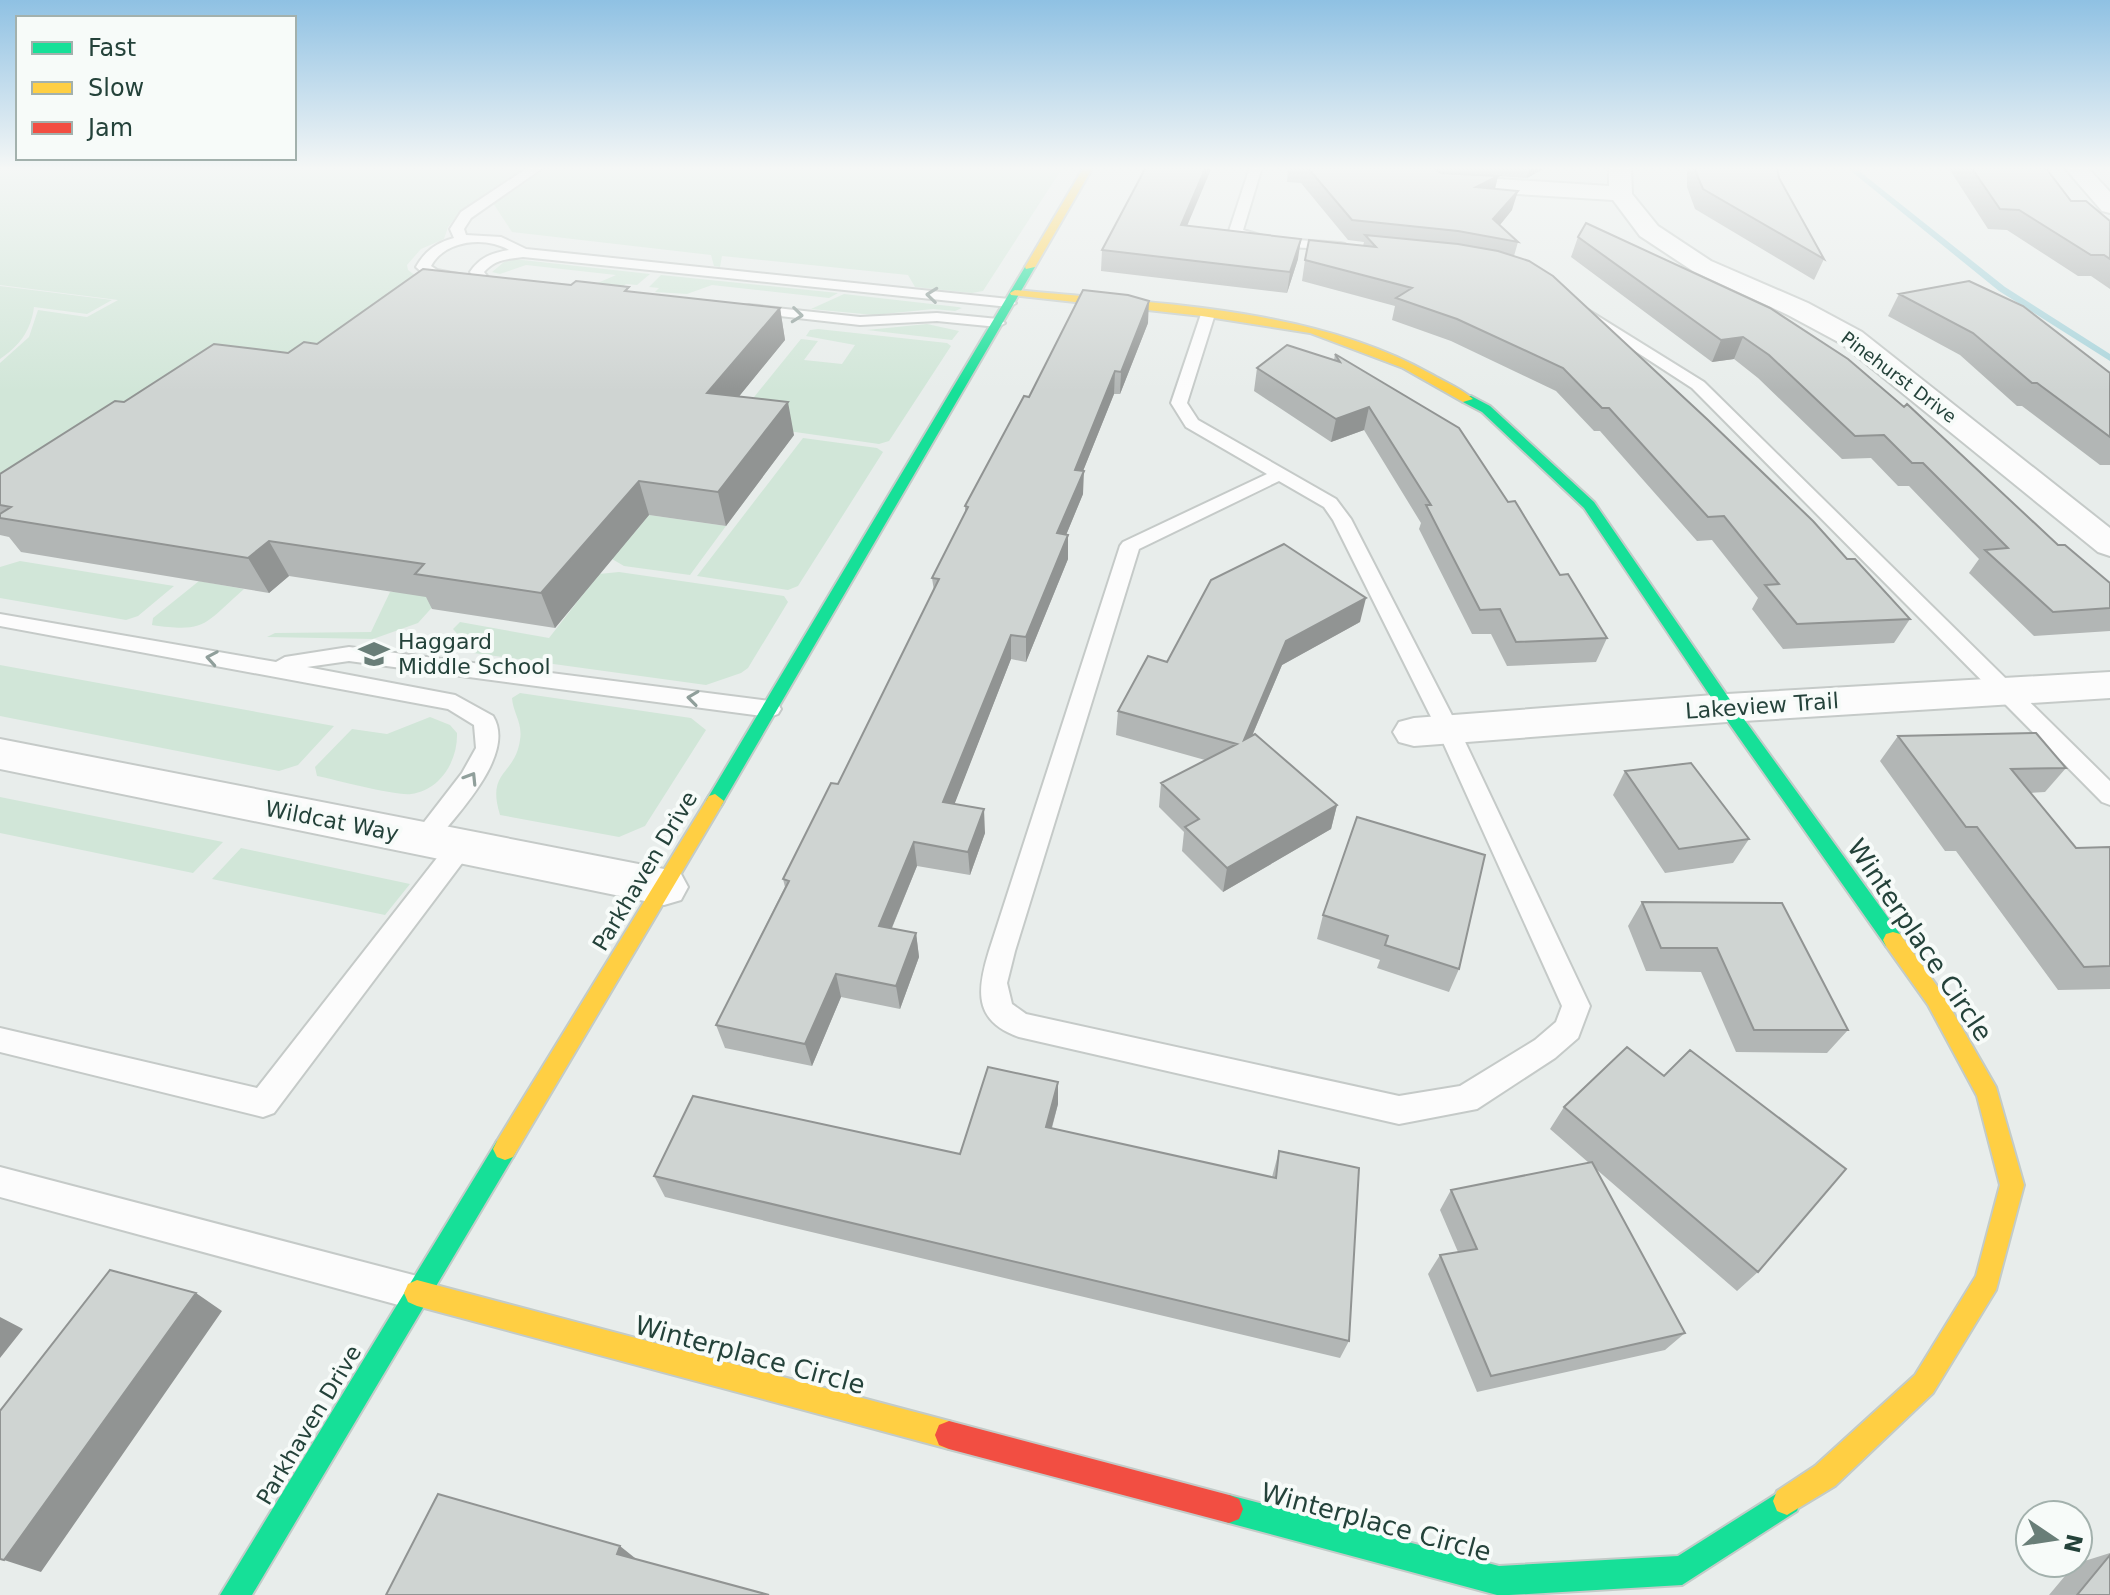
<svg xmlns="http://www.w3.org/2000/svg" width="2110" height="1595" font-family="'DejaVu Sans',sans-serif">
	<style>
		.green { fill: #d1e6d8 }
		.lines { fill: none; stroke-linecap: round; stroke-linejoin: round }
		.stream { fill: #a9d4db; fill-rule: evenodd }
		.lane-casing { stroke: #c5cac8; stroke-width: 4 }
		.street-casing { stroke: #c5cac8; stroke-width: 4 }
		.fast-casing { stroke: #c3cbc8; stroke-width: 4 }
		.slow-casing { stroke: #c3cbc8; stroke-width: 4 }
		.jam-casing { stroke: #c3cbc8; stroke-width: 4 }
		.lane { fill: #fcfcfc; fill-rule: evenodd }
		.street { fill: #fcfcfc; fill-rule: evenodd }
		.fast { fill: #16e098; fill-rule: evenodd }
		.slow { fill: #ffcf43; fill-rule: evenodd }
		.jam { fill: #f24e42; fill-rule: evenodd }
		.wall { fill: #b2b6b5 }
		.shaded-wall { fill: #919493 }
		.building { fill: #cfd4d2; stroke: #919493; stroke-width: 2 }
		.oneway { stroke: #909f9b }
		.labels { text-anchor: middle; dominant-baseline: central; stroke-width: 8; stroke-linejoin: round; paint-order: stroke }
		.far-street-label { font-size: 18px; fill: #24423a; stroke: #f7fbf9 }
		.poi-label { font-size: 22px; fill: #24423a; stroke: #f7fbf9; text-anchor: start }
		.street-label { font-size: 22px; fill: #24423a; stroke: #f7fbf9 }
		.near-street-label { font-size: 26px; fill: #24423a; stroke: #f7fbf9 }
	</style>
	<rect width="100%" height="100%" fill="#e8edeb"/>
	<!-- green -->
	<path class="green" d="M0,167h531l-75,50 -8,10 -4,12 -23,10 -14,16 1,5 12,9 -138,103 -282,135v-154l29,-26 9,-27 49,7 31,-17 -118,-15z
		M544,167h519l-80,124 -11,2 -57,-6 -7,-12 -186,-19 -2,11 -6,-1 -3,-11 -199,-23 -19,-29z
		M513,259l137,15 -13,11 -11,-1 -4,3 -29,-2 23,-10 -90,-10 -26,9 -8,-2 12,-10z
		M661,275l177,18 -9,5 -117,-13 -25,9 -32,-2 4,-4 -10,-1z
		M0,286l112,14 -25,14 -53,-7c-3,24 -15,39 -34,52z
		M844,294l114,13 4,1 -7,3 -22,-2 -59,6 -63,-6z
		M927,324l32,7 -7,9 -85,-10z
		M818,329l129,14 4,3 -62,95 -10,3 -146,-21 68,-84 17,2 -14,19 38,4 13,-19 -49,-9 4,-6z
		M803,438l74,10 6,4 -85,134 -10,4 -91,-14z
		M649,515l77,11 -36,49 -66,-9 -12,-7z
		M20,561l154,25 -36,30 -12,4 -126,-22v-31z
		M619,572l165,24 4,6 -40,66 -7,5 -35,12 -255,-35 10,-12 -8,-9 7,-7 89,16 50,-64z
		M199,581l45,8c-40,35 -37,44 -92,36l1,-7z
		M390,592l55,1 -27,30 -45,16 -106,-2 8,-4 96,-1z
		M0,665l334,61 -36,39 -19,6 -279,-55z
		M520,693l171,25 15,12 -61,96 -26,11 -119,-22c-14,-45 15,-39 20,-75 3,-17 -7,-27 -8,-42z
		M430,717l20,8 7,8c1,27 -16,57 -46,61 -16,2 -74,-14 -94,-18l-2,-9 37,-38 35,5z
		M0,797l223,45 -30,31 -193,-40z
		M241,848l169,36 -25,31 -173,-36z"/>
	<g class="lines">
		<!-- stream -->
		<path class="stream" d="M1846,167h8l151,120 105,67v7l-111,-70z"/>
		<!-- lane casing -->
		<g class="lane-casing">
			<path id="lane" d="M529,167h15l-73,51 -7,11 2,6 35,2 25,12 483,50 7,4 -7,4 -486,-50c-15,2 -28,2 -39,15l7,9 -7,4 -5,-1 -9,-12c10,-15 22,-19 39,-22 -24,-14 -64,-10 -78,16l6,4 26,5v6c-17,2 -35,-2 -47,-14 9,-16 20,-24 38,-29l-4,-9 11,-17z
				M1250,167h12l-19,63 27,8 70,5 5,1v6l-75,-4 -39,-12 -2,-3z
				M749,305l111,12 77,-4 61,6 7,4 -7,4 -61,-6 -77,4 -116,-13v-6z
				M1580,305l124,77 406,399v24l-8,-3 -410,-414 -117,-76v-6z
				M1208,310l7,4 -28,89 11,17 138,79 15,20 108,210 131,277 -12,32 -23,20 -78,51 -78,15 -380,-87c-46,-16 -42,-47 -30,-86l131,-405 3,-4 144,-68 -81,-47 -15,-24 30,-89zM1279,481l45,26 9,13 104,209 125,277 -6,16 -21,18 -75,46 -61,10 -373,-82 -14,-10 -5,-21 8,-32 124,-402z
				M0,614l276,48 9,-5 64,-10 421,54 8,3 3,5 -3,5 -8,3 -421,-56 -42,6 148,28 38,21c24,39 -38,100 -61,130l-9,2 -9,-2 -3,-7 51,-66 14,-25 -2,-23 -26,-16 -448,-83z
				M460,838l9,2 3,7 -3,7 -195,259 -11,4 -263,-65v-24l257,60 194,-248z
				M0,1167l417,109 12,5 5,12 -5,12 -12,5 -417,-113z"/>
		</g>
		<!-- street casing -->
		<g class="street-casing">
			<path id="street" d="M1609,167h22l1,27 26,32 53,35 97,42 54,29 248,196v28l-12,-4 -256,-208 -54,-29 -95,-44 -53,-35 -27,-36 -176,-11 -11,-7 11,-7 172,11z
				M2064,167h23l23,25v21l-8,-2z
				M2110,672v26l-383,24 -313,24 -15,-4 -6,-10 6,-10 15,-4 313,-24z
				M0,739l664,130 17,5 7,13 -7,13 -17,5 -664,-136z"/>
		</g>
		<!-- fast casing -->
		<g class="fast-casing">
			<path id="fast" d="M1030,264l5,3 -314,539h-12l-3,-5 3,-5 316,-529z
				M1463,396h8l19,10 104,96 139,202 167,230 3,6 -3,6 -7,2 -7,-2 -165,-234 -137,-204 -102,-96 -19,-10z
				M505,1138l8,3 4,8 -4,8 -261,438h-32l277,-454z
				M1787,1487l10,4 4,10 -4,10 -115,74 -173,10h-12l-268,-72 -10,-4 -4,-10 4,-10 10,-4 270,71 179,-10z"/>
		</g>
		<!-- slow casing -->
		<g class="slow-casing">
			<path id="slow" d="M1084,167h9l-58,100 -9,2 -1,-2z
				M1015,290c136,14 295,16 416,84 14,8 31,15 42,25l-10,3 -60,-34 -93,-35 -108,-17 -191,-21 -1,-2z
				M715,794l9,7 -211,356 -8,3 -8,-3 -4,-8 4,-8 212,-345z
				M1893,932l7,2 42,59 54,94 28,98 -28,105 -63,103 -98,93 -48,29 -10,-4 -4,-10 4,-10 38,-25 100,-91 61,-99 24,-91 -23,-89 -49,-91 -42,-59 -3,-6 3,-6z
				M417,1280l532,141 10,4 4,10 -4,10 -10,4 -532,-143 -9,-4 -4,-9 4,-9z"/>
		</g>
		<!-- jam casing -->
		<g class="jam-casing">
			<path id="jam" d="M949,1421l280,74 10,4 4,10 -4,10 -10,4 -280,-74 -10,-4 -4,-10 4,-10z"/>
		</g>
		<!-- lane -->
		<use href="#lane" class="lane"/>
		<!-- street -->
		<use href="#street" class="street"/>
		<!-- fast -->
		<use href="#fast" class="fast"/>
		<!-- slow -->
		<use href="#slow" class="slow"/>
		<!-- jam -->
		<use href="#jam" class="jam"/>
	</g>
	<!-- wall -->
	<path class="wall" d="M1288,167h259l-20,11 -87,-6 58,4 -3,13 17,21 -12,15 18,17 -4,14 333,303 63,60 -16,24 -111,6 -31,-40 6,-11 -46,-58 -15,1 -97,-110h-6l-38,-40 -105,-50 -59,-21 3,-14 -93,-25 3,-21 58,-14 1,-4 -16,-2 -47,-57 -14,-1z
		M1687,167h90l2,11 45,81 -10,21 -119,-71 -8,-22z
		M1948,167h97l26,34 39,20v68l-19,-13h-13l-71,-46 -19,-1z
		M1586,223l472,322 52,38v48l-76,5 -65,-63 10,-14 -70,-73h-11l-27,-28 -29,1 -84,-81 -24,-19 -22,3 -141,-105 7,-20z
		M1187,226l111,33 -11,34 -186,-22 1,-21z
		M631,292l149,16 5,32 -46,56 55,39 -68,91 -77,-11 -94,113 -123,-19 -6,-12 -137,-21 -20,17 -248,-41 -12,-15 -9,-2v-61l124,-72 193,-58z
		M1899,294l211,79v92h-10l-78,-59h-5l-57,-51 -72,-39z
		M1148,323l-28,71h-6l-31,77v23l-17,41h2v24l-42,103 -15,-3 -57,145 31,29 -15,42 -53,-9 -25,62 24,5 3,24 -19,52 -59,-12 -29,69 -87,-18 -9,-23 69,-138 -2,-8 55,-95 96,-193 -2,-13 33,-65v-7l64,-109z
		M1335,354l173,148 52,73 47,63 -11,24 -89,4 -16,-32h-19l-53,-105 2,-6 -57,-93 -33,12 -77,-51 3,-23 77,-8z
		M1360,622l-78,43 -30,71 85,69 -6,24 -108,63 -41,-41 2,-19 -25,-25 2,-24 44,-23 -89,-25 2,-24z
		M1898,736l168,32 -21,24 -15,1 46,55 34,-1v142l-52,1 -102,-139h-11l-65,-90z
		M1625,771l124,68 -16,24 -68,10 -52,-78z
		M1357,817l102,152 -10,23 -72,-24 3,-8 -63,-21 6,-24z
		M1642,902l206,128 -21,23 -91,-1 -35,-80 -55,-1 -18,-45z
		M1058,1082v22l-6,24 220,49 7,-26 70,190 -9,17 -675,-161 -11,-21 306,-22z
		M1564,1107l194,165 -21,19 -141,-122 89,164 -20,17 -188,42 -49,-118 12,-19 18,-3 -18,-42 11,-20 138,-27 -39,-34z
		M2110,1553v42h-61l26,-31z"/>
	<!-- shaded-wall -->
	<path class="shaded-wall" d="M1206,167h6l-33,78 2,-20z
		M1530,167h17l-20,11z
		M1498,176l-5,20 -17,-9z
		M1518,191l-6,19 -22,27 3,-18z
		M1301,239l-3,20 -11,34 3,-21z
		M1149,301l-1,22 -28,71 1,-22z
		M780,308l5,32 -70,86 -8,-33z
		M1743,337l-9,22 -22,3 9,-22z
		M1115,371l-1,23 -37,92 7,-15 -1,23 -26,63v-24l18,-63z
		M788,402l6,33 -68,91 -8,-34z
		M1369,407l-5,23 -33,12 5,-23z
		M639,481l10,34 -94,113 -14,-35z
		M1068,535v24l-42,103v-25z
		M269,541l20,35 -20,17 -21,-35z
		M1366,598l-6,24 -78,43 -42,99 4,-24 42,-99z
		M1011,635v24l-65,167 -3,-24z
		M1337,805l-6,24 -108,63 4,-24z
		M984,809l1,24 -15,42 -2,-23z
		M914,842l3,24 -34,83 -4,-23z
		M916,933l3,24 -19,52 -4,-23z
		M836,974l5,23 -29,69 -7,-22z
		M1058,1082v22l-12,44v-21z
		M196,1293l26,18 -181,261 -37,-12z
		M0,1317l23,12 -23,29z
		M620,1546l15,12 -3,7 -15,-11z"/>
	<!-- building -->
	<path class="building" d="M1146,167h60l-25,58 120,14 -11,33 -188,-22z
		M1307,167h125l9,6 57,3 -22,11 42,4 -25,28 25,23 -60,-11 -106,-11z
		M1777,167l2,11 45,81 -121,-70 -9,-21z
		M1971,167h74l26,34h15l24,20v38l-6,-4h-13l-72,-45 -19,-1z
		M1586,223l184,85 78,51 56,48 3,-3 151,141h7l45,38v25l-57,4 -68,-62 23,-2 -85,-85h-11l-28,-28 -29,1 -86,-81 -26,-18 -22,3 -143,-103z
		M1365,235l93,9 40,7 31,10 24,15 155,144 105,101 34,38h8l55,60 -113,5 -32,-39 14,-1 -55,-68 -16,1 -99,-109h-7l-39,-40 -106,-49 -61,-21 16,-10 -107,-28 4,-20 67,7z
		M423,269l148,16 5,-4 9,1 44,5 -4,4 155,17 -73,85 81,9 -70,90 -79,-11 -98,112 -126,-19 9,-10 -155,-23 -21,17 -248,-40v-4l11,-7 -11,-2v-31l115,-73 9,1 90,-58 74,9 16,-11 13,2z
		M1969,281l54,25 87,67v64l-73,-54h-5l-59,-50 -74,-39z
		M1083,290l45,5 21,6 -28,71 -6,-1 -40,99 9,1 -27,62 11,2 -42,102 -15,-2 -68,167 41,7 -16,43 -54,-10 -35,84 37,7 -20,53 -60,-12 -31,70 -89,-19 73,-144 -6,-2 48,-96 7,1 101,-205 -7,-1 36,-71 -3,-1 59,-110 5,1z
		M1287,345l53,17 -5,-8 124,74 49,74 7,-1 45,74 8,-1 39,64 -91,4 -16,-33 -20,1 -54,-105h5l-62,-98 -33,12 -79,-51z
		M1284,544l82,54 -80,43 -42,99 11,-6 82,71 -110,63 -42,-41 14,-8 -38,-36 76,-39 -119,-33 30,-55 19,6 44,-82z
		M2036,733l30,35 -55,1 65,79 34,-1v119l-26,1 -107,-140h-11l-68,-91z
		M1691,763l58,76 -70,10 -54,-78z
		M1357,817l128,38 -26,114 -74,-24 3,-9 -65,-21z
		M1642,902l140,1 66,127h-94l-37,-82h-56z
		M1627,1047l37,29 26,-26 156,119 -88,103 -194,-165z
		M988,1067l70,15 -12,45 230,51 3,-27 80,17 -10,173 -695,-165 39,-80 267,58z
		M1592,1162l93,171 -194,43 -51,-121 37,-6 -26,-59z
		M110,1270l86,23 -192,267 -4,-1v-148z
		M438,1494l182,52 -3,8 152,41h-383z
		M2110,1555v40h-33z"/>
	<!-- one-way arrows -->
	<defs><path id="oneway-chevron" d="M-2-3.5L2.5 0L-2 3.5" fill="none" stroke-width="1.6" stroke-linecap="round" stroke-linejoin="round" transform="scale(2)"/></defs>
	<g class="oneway">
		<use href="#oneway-chevron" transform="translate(932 295) rotate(-174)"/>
		<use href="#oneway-chevron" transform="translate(797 315) rotate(6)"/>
		<use href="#oneway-chevron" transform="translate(212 658) rotate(-170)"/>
		<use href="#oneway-chevron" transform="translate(693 698) rotate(-172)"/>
		<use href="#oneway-chevron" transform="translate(471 778) rotate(-58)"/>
	</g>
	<!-- sky -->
	<linearGradient id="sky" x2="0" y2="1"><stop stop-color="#8fc1e3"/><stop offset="0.43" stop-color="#f5f7f6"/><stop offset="1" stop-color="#f5f7f6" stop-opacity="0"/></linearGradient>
	<rect width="2110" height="391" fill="url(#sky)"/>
	<!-- icons -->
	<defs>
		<g id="school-bare" transform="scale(2.4)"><path d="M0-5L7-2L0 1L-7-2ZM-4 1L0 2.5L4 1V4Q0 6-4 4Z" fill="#697e78" stroke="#f7fbf9" stroke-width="2.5" paint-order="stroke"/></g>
	</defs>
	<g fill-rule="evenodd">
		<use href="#school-bare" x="374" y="654"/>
	</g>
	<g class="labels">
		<!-- far-street labels -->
		<g class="far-street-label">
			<text transform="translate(1899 377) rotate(37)">Pinehurst Drive</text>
		</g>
		<!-- poi labels -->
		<g class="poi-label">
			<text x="398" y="641">Haggard<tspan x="398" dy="25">Middle School</tspan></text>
		</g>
		<!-- street labels -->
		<g class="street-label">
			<text transform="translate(1762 706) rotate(-4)">Lakeview Trail</text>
			<text transform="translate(332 821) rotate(11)">Wildcat Way</text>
			<text transform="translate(645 871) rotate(-59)">Parkhaven Drive</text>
			<text transform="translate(309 1425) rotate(-59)">Parkhaven Drive</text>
		</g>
		<!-- near-street labels -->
		<g class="near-street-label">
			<text transform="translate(1920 940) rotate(56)">Winterplace Circle</text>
			<text transform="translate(750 1355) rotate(15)">Winterplace Circle</text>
			<text transform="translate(1376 1522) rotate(15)">Winterplace Circle</text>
		</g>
	</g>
	<!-- legend -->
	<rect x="16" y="16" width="280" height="144" fill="#f7fbf9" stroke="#a3b1ad" stroke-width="2"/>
	<rect x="32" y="42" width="40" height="12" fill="#16e098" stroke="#a3b1ad" stroke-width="2"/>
	<text x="88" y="56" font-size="24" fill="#24423a">Fast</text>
	<rect x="32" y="82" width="40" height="12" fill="#ffcf43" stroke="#a3b1ad" stroke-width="2"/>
	<text x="88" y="96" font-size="24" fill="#24423a">Slow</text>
	<rect x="32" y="122" width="40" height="12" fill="#f24e42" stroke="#a3b1ad" stroke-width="2"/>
	<text x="88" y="136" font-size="24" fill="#24423a">Jam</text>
	<!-- north arrow -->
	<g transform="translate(2054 1539) rotate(103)"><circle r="38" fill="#f7fbf9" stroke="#a3b1ad" stroke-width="2"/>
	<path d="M0-6L14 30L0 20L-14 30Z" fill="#697e78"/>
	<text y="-12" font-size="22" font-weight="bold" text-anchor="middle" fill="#24423a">N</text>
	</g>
</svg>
